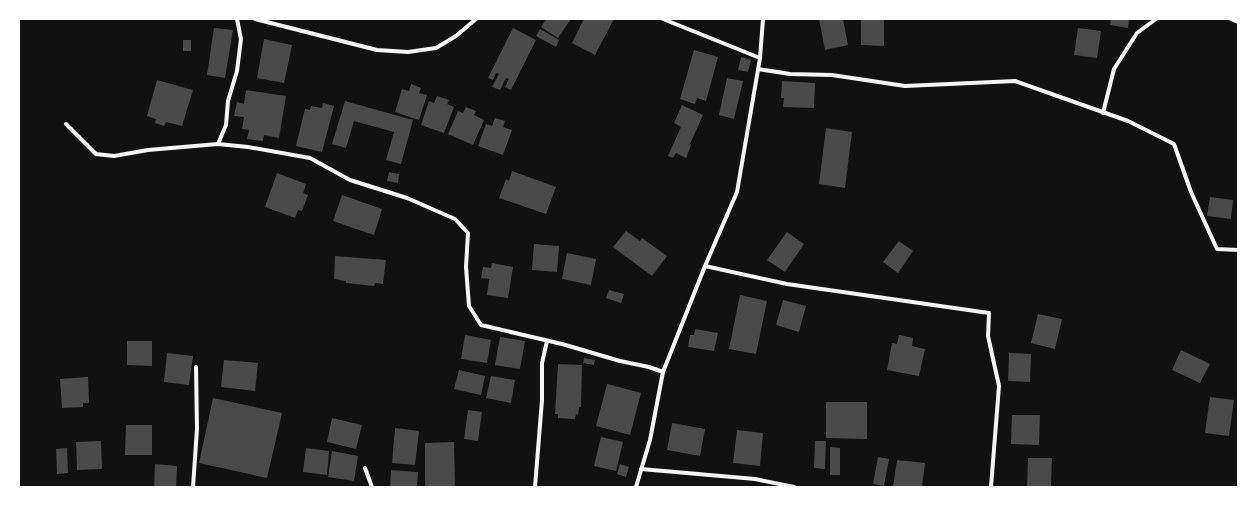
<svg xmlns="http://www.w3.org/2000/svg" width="1257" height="506" font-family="'Varela Round',sans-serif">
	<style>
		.building { fill: #4a4a4a }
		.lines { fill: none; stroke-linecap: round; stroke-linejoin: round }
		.minor { stroke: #f5f5f5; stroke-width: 4 }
	</style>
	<rect width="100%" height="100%" fill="#111"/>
	<!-- building -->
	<path class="building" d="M546,19h25l-13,19 -17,-11z
		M584,19h30l-19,36 -23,-12z
		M819,19h24l5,26 -23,5z
		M861,19h23v27l-23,-1z
		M1111,19h18l-1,9 -18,-3z
		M214,28l19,2 -8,48 -18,-3z
		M513,28l23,12 -25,50 -6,-3 4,-8 -3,-1 -6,12 -8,-3 7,-13 -3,-1 -3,7 -5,-2z
		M1078,28l23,3 -4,27 -23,-3z
		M540,29l19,11 -3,7 -20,-11z
		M264,39l28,6 -8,38 -27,-5z
		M183,40h8v11h-8z
		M694,50l24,7 -12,44 -9,-3 -2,6 -15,-5z
		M741,57l10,3 -3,12 -10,-2z
		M727,78l16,3 -9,38 -15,-4z
		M157,80l36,10 -11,36 -16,-4 -2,4 -9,-3 1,-4 -9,-3z
		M782,81l33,2 -1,25 -31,-1 1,-9h-3z
		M411,84l10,4 -2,5 8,2 -8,25 -24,-8 7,-23 7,2z
		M246,90l40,6 -7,42 -15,-3 -1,6 -16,-2 2,-9 -7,-1 2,-12 -10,-1 3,-14 7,2z
		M437,96l12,4 -2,4 7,3 -10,26 -23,-8 8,-24 5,2z
		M345,101l68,19 -12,44 -15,-4 8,-28 -40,-11 -8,27 -14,-4z
		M323,103l11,3 -12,46 -26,-6 9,-37 5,1 1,-4 11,2z
		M682,105l21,10 -13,29 1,1 -5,13 -10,-5 -3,5 -5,-2 13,-29 -7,-4z
		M466,107l10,4 -2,4 10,5 -11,25 -25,-11 10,-23 5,2z
		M495,118l10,3 -2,6 9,3 -9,25 -25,-9 8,-22 6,2z
		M826,128l26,4 -7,56 -26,-4z
		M512,171l44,16 -10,27 -47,-16 7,-19 3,2z
		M389,172l10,2 -1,9 -11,-2z
		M277,173l29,11 -3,9 5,2 -6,16 -4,-1 -3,8 -30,-11z
		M342,195l40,14 -8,26 -41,-14z
		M1210,197l23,3 -2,19 -24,-3z
		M626,231l14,10 2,-3 25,18 -15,20 -39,-29z
		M787,232l17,12 -19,28 -18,-12z
		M899,241l14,10 -15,22 -15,-11z
		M534,244l25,2 -2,26 -25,-2z
		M567,253l29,6 -5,26 -29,-6z
		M335,256l51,4 -3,24 -8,-1 -1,3 -28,-3v-2l-12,-2z
		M492,263l21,4 -5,31 -21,-3 2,-16 -8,-1 2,-11 8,1z
		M609,290l15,4 -3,9 -15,-5z
		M740,295l27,6 -11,53 -27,-5z
		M783,300l23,6 -7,26 -23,-7z
		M1038,314l24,5 -7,30 -24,-6z
		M695,329l23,4 -4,18 -26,-4 2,-12h4z
		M465,335l26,5 -4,23 -26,-4z
		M899,335l14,3 -1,8 13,3 -6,27 -32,-6 5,-27 5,1z
		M500,337l25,4 -5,28 -25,-4z
		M127,341h25v25l-25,-1z
		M1181,350l29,14 -10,19 -28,-13z
		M167,353l26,3 -4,29 -25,-3z
		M1009,353l22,1 -1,28 -22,-1z
		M584,358l11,2 -1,5 -11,-2z
		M224,360l34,3 -3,28 -34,-4z
		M558,364l24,1 -1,42h-2l-1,8 -2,-1 -1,5 -17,-1v-4h-3z
		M459,370l26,6 -4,19 -27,-6z
		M491,376l24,4 -4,23 -25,-5z
		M88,377l1,26h-6v4l-21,1 -2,-29z
		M607,384l34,9 -11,42 -34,-9z
		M1210,397l24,3 -5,36 -24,-3z
		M213,398l69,15 -15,65 -68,-15z
		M826,402h41v37l-41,-1z
		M468,410l14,2 -4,29 -14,-2z
		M1012,415h28l-1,30 -28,-1z
		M332,418l30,7 -6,24 -29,-7z
		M672,423l33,6 -5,27 -33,-6z
		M126,425h26v30h-27z
		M395,428l24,3 -4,34 -23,-2z
		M737,430l26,3 -3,33 -27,-3z
		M601,437l22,5 -7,29 -22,-5z
		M101,441l1,28 -25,1 -1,-28z
		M815,441h11l-1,28 -11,-1z
		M454,442l1,45h-30v-44z
		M830,447l10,1v27h-10z
		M67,448l1,25 -11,1 -1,-25z
		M306,448l23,3 -2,24 -24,-3z
		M332,451l26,5 -4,25 -26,-4z
		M878,457l11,2 -5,27 -11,-2z
		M1028,458h24l-1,29h-24z
		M897,460l28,3 -3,24h-29z
		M155,464l22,2 -1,21h-22z
		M620,464l9,3 -3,10 -9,-3z
		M391,470l27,2 -1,15h-27z"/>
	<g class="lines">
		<!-- minor -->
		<path class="minor" d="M255,19l122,31 31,2 28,-4 20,-12 20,-17
			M663,19l97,39
			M1231,19l7,3
			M758,69l32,5 42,1 73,11 110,-5 113,40 46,23 17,48 26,57 21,1
			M1103,113l11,-44 23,-36 19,-14
			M66,124l30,30 18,2 34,-6 70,-6 30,3 62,11 40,22 57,18 48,21 13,14 -2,34 3,39 12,19 81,19 58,17 29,6 14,5
			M218,144l8,-19 2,-24 9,-30 4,-32 -4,-20
			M705,266l82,18 202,29 -1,23 11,50 -8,101
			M365,468l7,19
			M641,469l114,10 39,8
			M193,487l4,-58 -1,-62
			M535,487l7,-87v-37l5,-22
			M636,487l14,-47 13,-68 42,-106 32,-74 23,-134 3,-39"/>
	</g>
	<!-- border -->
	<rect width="1257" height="506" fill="none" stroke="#ffffff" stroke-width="40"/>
</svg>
